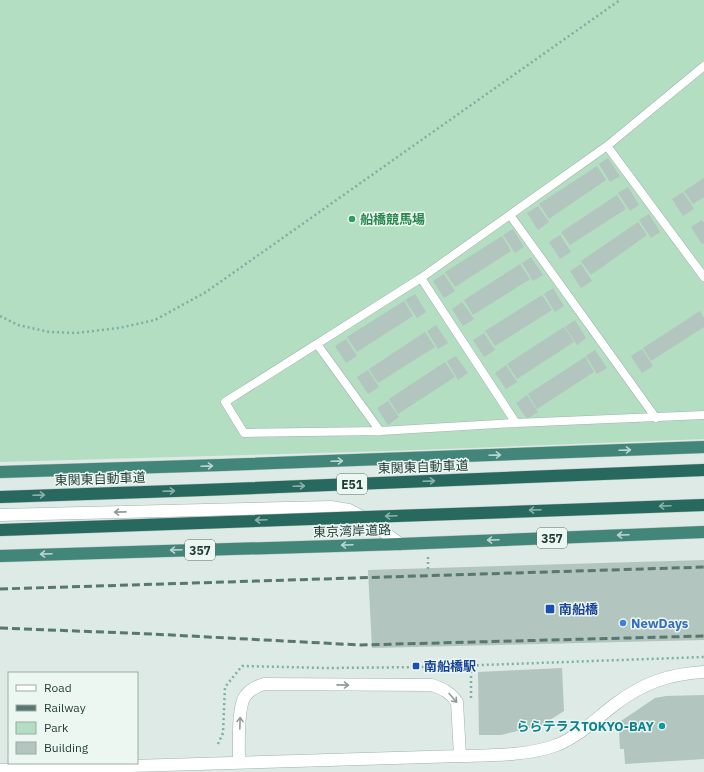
<svg xmlns="http://www.w3.org/2000/svg" width="704" height="772" font-family="'IBM Plex Sans','Noto Sans JP',sans-serif">
	<style>
		.green { fill: #b3dec1 }
		.building { fill: #b2c5be }
		.lines { fill: none; stroke-linecap: round; stroke-linejoin: round }
		.service-casing { stroke: #a0b2ac; stroke-width: 9 }
		.tertiary-casing { stroke: #a0b2ac; stroke-width: 13 }
		.trunk-casing { stroke: #bcc4c2; stroke-width: 13 }
		.motorway-casing { stroke: #bcc4c2; stroke-width: 13 }
		.path { stroke: #7bb0a3; stroke-width: 2.5; stroke-dasharray: 2 3; stroke-linecap: butt }
		.service { stroke: #fff; stroke-width: 8 }
		.tertiary { stroke: #fff; stroke-width: 12 }
		.trunk { stroke: #42867a; stroke-width: 12 }
		.motorway { stroke: #27685f; stroke-width: 12 }
		.rail { stroke: #577770; stroke-width: 3; stroke-dasharray: 8 4; stroke-linecap: butt }
		.motorway-bridge-casing { stroke: #bcc4c2; stroke-width: 13; stroke-linecap: butt }
		.motorway-bridge { stroke: #27685f; stroke-width: 12 }
		.oneway { stroke: #bad5ce }
		.oneway2 { stroke: #8ab0a8 }
		.oneway3 { stroke: #8e9c9a }
		.leisure-dot { fill: #2e9e5b; stroke: #edf7f2; stroke-width: 1.5 }
		.transit-dot { fill: #1a4fb4; stroke: #edf7f2; stroke-width: 1.5 }
		.shop-dot { fill: #3f7fe0; stroke: #edf7f2; stroke-width: 1.5 }
		.culture-dot { fill: #0f9aa8; stroke: #edf7f2; stroke-width: 1.5 }
		.labels { text-anchor: middle; dominant-baseline: central; stroke-width: 3; stroke-linejoin: round; paint-order: stroke }
		.shield { fill: #edf7f2; stroke: #5c736d; stroke-width: 1 }
		.shield-label { font-size: 12px; font-weight: bold; fill: #1e3a34 }
		.leisure-label { font-size: 13px; font-weight: bold; fill: #27864d; stroke: #edf7f2; text-anchor: start }
		.street-label { font-size: 13px; fill: #1e3a34; stroke: #edf7f2 }
		.transit-label { font-size: 13px; font-weight: bold; fill: #164399; stroke: #edf7f2; text-anchor: start }
		.shop-label { font-size: 13px; font-weight: bold; fill: #366cbe; stroke: #edf7f2; text-anchor: start }
		.culture-label { font-size: 13px; font-weight: bold; fill: #0d838f; stroke: #edf7f2; text-anchor: end }
	</style>
	<rect width="100%" height="100%" fill="#ddeae5"/>
	<!-- green -->
	<path class="green" d="M0,0h704v439l-315,12 -389,11z"/>
	<!-- building -->
	<path class="building" d="M608,158l12,18 -10,6 -11,-18z
		M597,166l9,14 -57,39 -10,-15z
		M704,178v19l-11,7 -9,-13z
		M628,187l11,18 -9,6 -12,-18z
		M683,192l11,17 -11,7 -11,-17z
		M617,195l9,14 -56,36 -9,-13z
		M538,206l11,16 -11,8 -11,-17z
		M649,214l11,18 -9,6 -12,-18z
		M702,220l2,3v20l-2,1 -11,-17z
		M638,222l9,13 -56,40 -10,-14z
		M513,229l11,18 -9,6 -12,-18z
		M560,235l11,17 -11,7 -11,-17z
		M502,236l9,15 -56,36 -10,-15z
		M531,257l12,18 -10,6 -11,-18z
		M520,264l10,15 -57,36 -9,-15z
		M581,264l11,17 -11,7 -11,-17z
		M444,274l11,17 -11,7 -11,-17z
		M553,288l11,18 -9,6 -11,-18z
		M415,294l11,18 -9,6 -12,-18z
		M542,295l10,15 -57,36 -10,-15z
		M404,301l9,15 -56,36 -10,-15z
		M462,302l12,17 -11,7 -11,-17z
		M700,311l4,7v9l-53,34 -8,-13z
		M575,320l11,18 -9,7 -12,-18z
		M436,325l12,18 -10,6 -11,-18z
		M564,327l10,15 -57,37 -10,-15z
		M425,332l10,15 -57,36 -9,-14z
		M484,333l11,17 -11,7 -11,-17z
		M346,339l11,17 -11,7 -11,-17z
		M642,349l11,17 -11,7 -11,-17z
		M595,350l12,18 -10,6 -11,-18z
		M456,356l12,17 -10,7 -11,-19z
		M585,357l9,15 -57,37 -9,-15z
		M445,362l10,15 -57,37 -9,-15z
		M506,365l11,17 -11,7 -11,-16z
		M368,370l11,17 -11,7 -11,-17z
		M527,395l11,17 -11,7 -11,-16z
		M388,401l11,16 -11,8 -11,-17z
		M704,560v80l-332,8 -4,-78z
		M562,668l2,43 -22,14 -41,10h-22l-1,-63z
		M704,695v64l-79,5 -1,-15h-4l-1,-18 2,-10 34,-23 11,-2z"/>
	<g class="lines">
		<!-- service casing -->
		<g class="service-casing">
			<path id="service" d="M704,66l-97,80 -186,132 -196,124 19,31 136,-2 136,-8 188,-8
				M607,146l97,131
				M510,215l146,203
				M421,278l95,145
				M317,344l63,87"/>
		</g>
		<!-- tertiary casing -->
		<g class="tertiary-casing">
			<path id="tertiary" d="M0,515l331,-8 18,3 17,9 34,25
				M239,762c0,-15 -2,-57 7,-67 5,-6 11,-9 18,-11l168,1c11,4 18,7 25,17l3,54
				M0,770l460,-14c32,-1 67,0 97,-11 22,-9 39,-26 57,-40 29,-22 54,-31 90,-33"/>
		</g>
		<!-- trunk casing -->
		<g class="trunk-casing">
			<path id="trunk" d="M0,472l222,-7 482,-18
				M0,556l400,-12 304,-12"/>
		</g>
		<!-- motorway casing -->
		<g class="motorway-casing">
			<path id="motorway" d="M0,497l203,-7 501,-20"/>
		</g>
		<!-- path -->
		<path class="path" d="M0,316l18,9 31,7 27,1 43,-5 36,-8 51,-28 414,-292
			M428,569v-14
			M471,666v33
			M218,744l5,-11 2,-46 17,-21 85,2 100,-1 277,-10"/>
		<!-- service -->
		<use href="#service" class="service"/>
		<!-- tertiary -->
		<use href="#tertiary" class="tertiary"/>
		<!-- trunk -->
		<use href="#trunk" class="trunk"/>
		<!-- motorway -->
		<use href="#motorway" class="motorway"/>
		<!-- rail -->
		<path class="rail" d="M0,589l704,-22
			M0,628l152,6 208,11 344,-9"/>
		<!-- motorway-bridge casing -->
		<g class="motorway-bridge-casing">
			<path id="motorway-bridge" d="M0,530l704,-25"/>
		</g>
		<!-- motorway-bridge -->
		<use href="#motorway-bridge" class="motorway-bridge"/>
	</g>
	<!-- one-way arrows -->
	<defs><path id="oneway-shaft" d="M-6 0H5M1.5-3L5.5 0L1.5 3" fill="none" stroke-width="1.6" stroke-linecap="round" stroke-linejoin="round"/></defs>
	<g class="oneway">
		<use href="#oneway-shaft" transform="translate(625 450) rotate(-2)"/>
		<use href="#oneway-shaft" transform="translate(495 455) rotate(-2)"/>
		<use href="#oneway-shaft" transform="translate(337 461) rotate(-2)"/>
		<use href="#oneway-shaft" transform="translate(207 466) rotate(-2)"/>
		<use href="#oneway-shaft" transform="translate(623 535) rotate(178)"/>
		<use href="#oneway-shaft" transform="translate(493 540) rotate(178)"/>
		<use href="#oneway-shaft" transform="translate(347 545) rotate(178)"/>
		<use href="#oneway-shaft" transform="translate(176 550) rotate(178)"/>
		<use href="#oneway-shaft" transform="translate(46 554) rotate(178)"/>
	</g>
	<g class="oneway2">
		<use href="#oneway-shaft" transform="translate(429 481) rotate(-2)"/>
		<use href="#oneway-shaft" transform="translate(299 486) rotate(-2)"/>
		<use href="#oneway-shaft" transform="translate(169 491) rotate(-2)"/>
		<use href="#oneway-shaft" transform="translate(39 495) rotate(-2)"/>
		<use href="#oneway-shaft" transform="translate(665 506) rotate(178)"/>
		<use href="#oneway-shaft" transform="translate(535 510) rotate(178)"/>
		<use href="#oneway-shaft" transform="translate(391 516) rotate(178)"/>
		<use href="#oneway-shaft" transform="translate(261 520) rotate(178)"/>
	</g>
	<g class="oneway3">
		<use href="#oneway-shaft" transform="translate(120 512) rotate(179)"/>
		<use href="#oneway-shaft" transform="translate(343 685) rotate(1)"/>
		<use href="#oneway-shaft" transform="translate(453 698) rotate(50)"/>
		<use href="#oneway-shaft" transform="translate(240 723) rotate(-88)"/>
	</g>
	<!-- markers -->
	<circle class="leisure-dot" cx="352" cy="219" r="4"/>
	<g class="transit-dot">
		<rect x="545" y="604" width="10" height="10" rx="2"/>
		<rect x="412" y="662" width="8" height="8" rx="2"/>
	</g>
	<circle class="shop-dot" cx="623" cy="623" r="4"/>
	<circle class="culture-dot" cx="662" cy="726" r="4"/>
	<g class="labels">
		<!-- shield labels -->
		<g class="shield">
			<rect x="337" y="474" width="30" height="20" rx="3"/>
			<rect x="537" y="528" width="30" height="20" rx="3"/>
			<rect x="185" y="540" width="30" height="20" rx="3"/>
		</g>
		<g class="shield-label">
			<text x="352" y="484">E51</text>
			<text x="552" y="538">357</text>
			<text x="200" y="550">357</text>
		</g>
		<!-- leisure labels -->
		<g class="leisure-label">
			<text x="360" y="219">船橋競馬場</text>
		</g>
		<!-- street labels -->
		<g class="street-label">
			<text transform="translate(423 467) rotate(-2)">東関東自動車道</text>
			<text transform="translate(100 479) rotate(-2)">東関東自動車道</text>
			<text transform="translate(352 531) rotate(-2)">東京湾岸道路</text>
		</g>
		<!-- transit labels -->
		<g class="transit-label">
			<text x="559" y="609">南船橋</text>
			<text x="424" y="666">南船橋駅</text>
		</g>
		<!-- shop labels -->
		<g class="shop-label">
			<text x="631" y="623">NewDays</text>
		</g>
		<!-- culture labels -->
		<g class="culture-label">
			<text x="654" y="726">ららテラスTOKYO-BAY</text>
		</g>
	</g>
	<!-- legend -->
	<rect x="8" y="672" width="130" height="92" fill="#edf7f2" stroke="#9aaba6"/>
	<rect x="16" y="685" width="20" height="6" fill="#ffffff" stroke="#9aaba6"/>
	<text x="44" y="692" font-size="12" fill="#1e3a34">Road</text>
	<rect x="16" y="705" width="20" height="6" fill="#577770" stroke="#9aaba6"/>
	<text x="44" y="712" font-size="12" fill="#1e3a34">Railway</text>
	<rect x="16" y="722" width="20" height="12" fill="#b3dec1" stroke="#9aaba6"/>
	<text x="44" y="732" font-size="12" fill="#1e3a34">Park</text>
	<rect x="16" y="742" width="20" height="12" fill="#b2c5be" stroke="#9aaba6"/>
	<text x="44" y="752" font-size="12" fill="#1e3a34">Building</text>
</svg>
